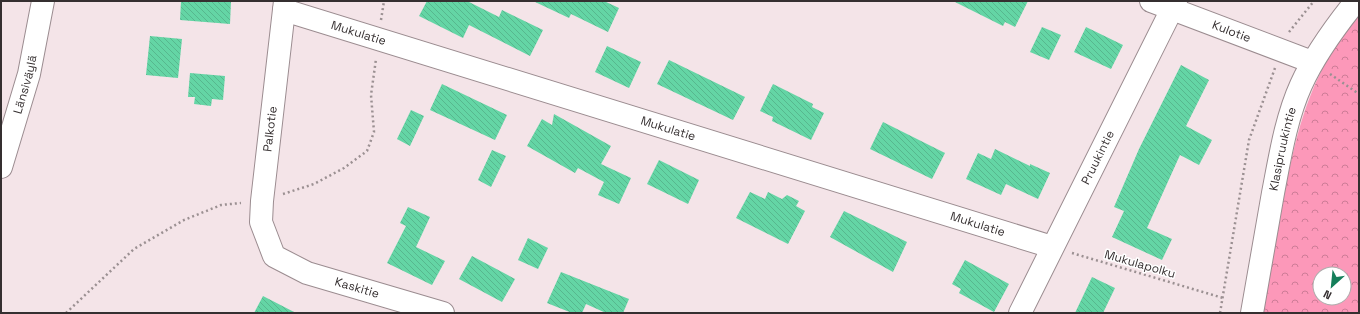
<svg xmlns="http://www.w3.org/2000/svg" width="1360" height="314" font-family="'Space Grotesk',sans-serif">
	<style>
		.forest { fill: url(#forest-crowns); fill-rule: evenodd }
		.building { fill: url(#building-back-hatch) }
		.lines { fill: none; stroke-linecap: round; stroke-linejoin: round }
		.minor-casing { stroke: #9b8c90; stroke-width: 24 }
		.major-casing { stroke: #9b8c90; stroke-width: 24 }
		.path { stroke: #9b9092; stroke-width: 2.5; stroke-dasharray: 2 3; stroke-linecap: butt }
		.minor { stroke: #fff; stroke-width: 22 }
		.major { stroke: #fff; stroke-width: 22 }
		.labels { text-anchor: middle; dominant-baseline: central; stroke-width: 3; stroke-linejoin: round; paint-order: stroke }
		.street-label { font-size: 12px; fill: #352f30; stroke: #fff }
	</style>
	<defs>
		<pattern id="forest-crowns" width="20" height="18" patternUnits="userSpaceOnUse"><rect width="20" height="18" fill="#fc98b9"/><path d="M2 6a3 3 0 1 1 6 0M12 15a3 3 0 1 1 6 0" fill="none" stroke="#cd7c97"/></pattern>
		<pattern id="building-back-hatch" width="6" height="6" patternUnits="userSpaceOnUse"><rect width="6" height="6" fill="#64d5a5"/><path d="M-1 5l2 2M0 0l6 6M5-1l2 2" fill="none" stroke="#57b78e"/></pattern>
	</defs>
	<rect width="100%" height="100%" fill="#f4e4e8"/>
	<!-- forest -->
	<path class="forest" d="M1359,15v298h-96c6,-33 12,-66 18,-99 9,-53 20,-107 46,-154 9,-16 20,-31 32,-45zM1320,274h24v24h-24z"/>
	<!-- building -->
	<path class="building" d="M181,1h50l-1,23 -50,-4z
		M427,1h40l32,16 3,-7 41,20 -13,26 -61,-31 -6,13 -44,-22z
		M533,1h71l15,7 -11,24 -37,-18 -2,4z
		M953,1h75l-13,26 -10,-5 -2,4z
		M1042,27l19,8 -12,25 -19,-8z
		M1086,27l37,18 -12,24 -37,-17z
		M150,36l32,3 -4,39 -32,-3z
		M607,46l34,16 -12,26 -34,-16z
		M669,60l76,37 -12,23 -76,-36z
		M1181,65l28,15 -23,46 26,14 -13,25 -19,-10 -33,73 25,11 -10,21 -50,-23 12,-26 -10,-4 25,-58z
		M190,73l35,3 -2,24 -11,-1 -1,7 -17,-2 1,-7h-7z
		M442,84l65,31 -12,25 -65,-30z
		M773,84l40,20 -1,3 12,6 -13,27 -39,-19 1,-4 -13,-6z
		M411,110l13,6 -14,30 -13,-7z
		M554,114l57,32 -10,18 30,14 -12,26 -21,-9 6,-13 -26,-14 -3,5 -48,-27 15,-27 10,6z
		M883,122l62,31 -13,26 -62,-30z
		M995,149l35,17v-2l20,9 -12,26 -32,-15 -5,11 -35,-16 12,-26 13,6z
		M492,150l14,6 -15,31 -13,-7z
		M659,160l40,20 -11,24 -41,-20z
		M750,192l15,7 3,-7 14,7 5,-4 12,6 -3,5 9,5 -17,33 -52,-26z
		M408,207l22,10 -14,30 29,14 -13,24 -45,-22 19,-37 -6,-3z
		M844,211l63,31 -14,30 -63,-35z
		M528,238l20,10 -10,21 -20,-9z
		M472,256l43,23 -13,23 -43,-23z
		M965,260l44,24 -15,28 -35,-19 2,-4 -9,-5z
		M561,272l68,27 -6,14h-17l-20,-9 -4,9h-10l-25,-10z
		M1092,277l23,11 -12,25h-28z
		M263,296l33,17h-42z"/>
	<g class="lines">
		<!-- minor casing -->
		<g class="minor-casing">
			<g id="minor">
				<path id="s1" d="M285,1l-23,200 -1,21 13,34 33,17 136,40"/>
				<path id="s2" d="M1151,1l161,61"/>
				<path id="s3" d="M284,10l768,237"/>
				<path id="s4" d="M1020,313l156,-312"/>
			</g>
		</g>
		<!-- major casing -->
		<g class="major-casing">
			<g id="major">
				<path id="s5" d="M1,167l28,-93 14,-73"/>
				<path id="s6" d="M1252,313c7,-40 14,-80 21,-120 7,-36 13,-75 28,-108 14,-31 34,-58 55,-84"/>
			</g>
		</g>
		<!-- path -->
		<path class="path" d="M381,20l3,-19
			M1289,32l25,-31
			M1330,74l29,20
			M283,194l31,-10 30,-16 23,-17 7,-19 -3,-37 5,-36
			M1072,253l151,45
			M66,313l68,-64 50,-29 37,-15 20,-2
			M1220,313l29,-173 26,-72"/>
		<!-- minor -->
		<use href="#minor" class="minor"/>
		<!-- major -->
		<use href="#major" class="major"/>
	</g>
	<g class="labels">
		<!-- street labels -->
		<g class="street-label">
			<text stroke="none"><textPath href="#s2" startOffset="86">Kulotie</textPath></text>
			<text stroke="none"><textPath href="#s3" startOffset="78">Mukulatie</textPath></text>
			<text stroke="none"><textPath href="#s5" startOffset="86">Länsiväylä</textPath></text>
			<text transform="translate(270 129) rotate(-83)">Palkotie</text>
			<text stroke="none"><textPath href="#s3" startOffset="402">Mukulatie</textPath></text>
			<text stroke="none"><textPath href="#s6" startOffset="167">Klasipruukintie</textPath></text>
			<text stroke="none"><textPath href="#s4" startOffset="174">Pruukintie</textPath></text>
			<text stroke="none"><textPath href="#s3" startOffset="726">Mukulatie</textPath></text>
			<text transform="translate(1140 264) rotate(16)">Mukulapolku</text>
			<text stroke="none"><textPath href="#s1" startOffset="348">Kaskitie</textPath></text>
		</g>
	</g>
	<!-- border -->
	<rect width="1360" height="314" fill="none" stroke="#352f30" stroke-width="4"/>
	<!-- north arrow -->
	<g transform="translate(1332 286) rotate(207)"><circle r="19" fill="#ffffff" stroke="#aeacac"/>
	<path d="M0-3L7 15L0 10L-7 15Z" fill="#147f5a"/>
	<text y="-6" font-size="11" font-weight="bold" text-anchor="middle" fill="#352f30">N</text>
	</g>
</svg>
